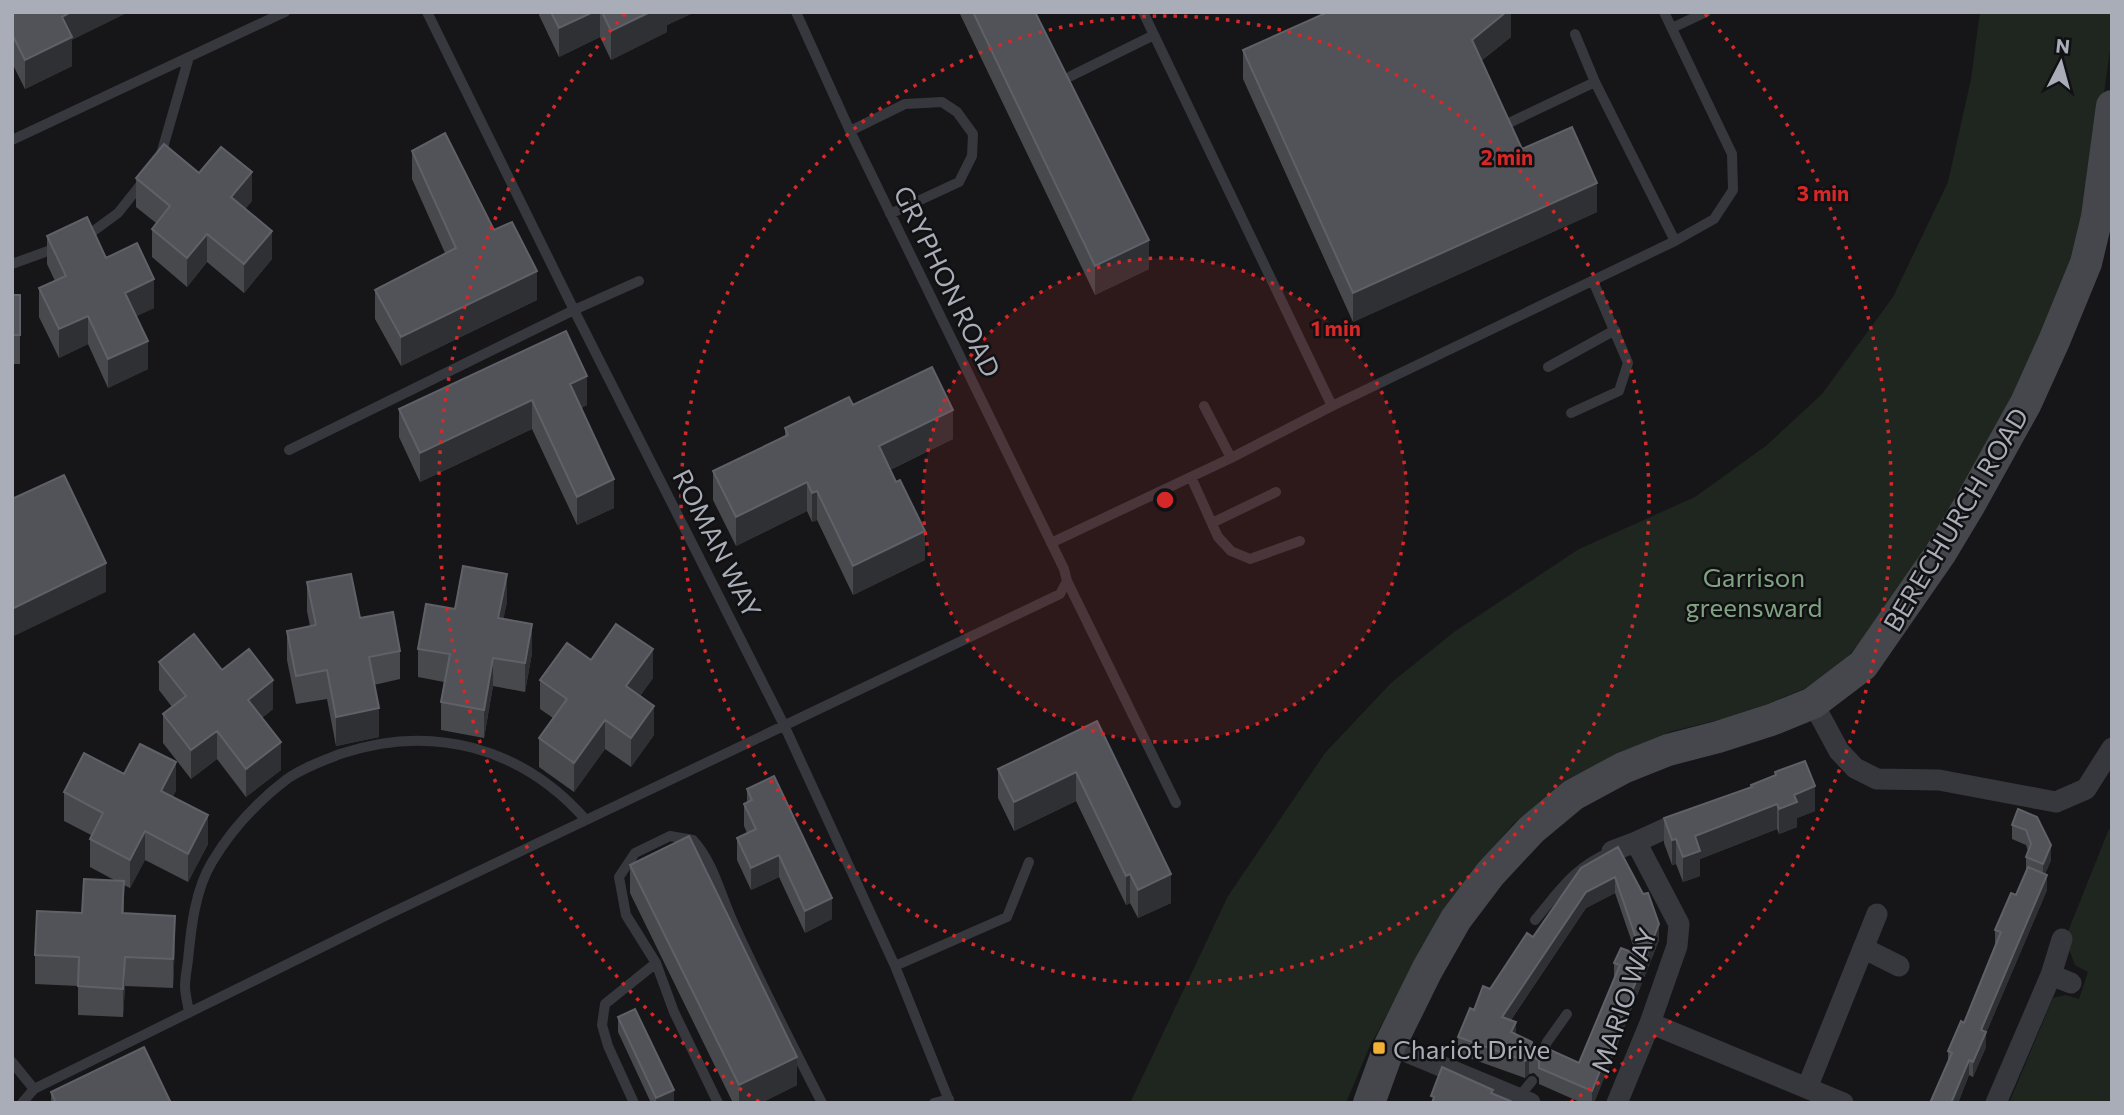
<svg xmlns="http://www.w3.org/2000/svg" width="2124" height="1115" font-family="Commissioner,sans-serif">
	<style>
		.green { fill: #1e261f }
		.lines { fill: none; stroke-linecap: round; stroke-linejoin: round }
		.lane { stroke: #37383d; stroke-width: 10 }
		.street { stroke: #37383d; stroke-width: 21 }
		.secondary { stroke: #45474d; stroke-width: 32 }
		.wall { fill: #47494d; fill-rule: evenodd }
		.shaded-wall { fill: #2f3033 }
		.building { fill: #525359; stroke: #5f6168; stroke-width: 2; fill-rule: evenodd }
		.ring { fill: none; stroke: #d62828; stroke-width: 3.5; stroke-dasharray: 3.5 7 }
		.poi-dot { fill: #f2b134; stroke: #111113; stroke-width: 2.5 }
		.labels { text-anchor: middle; dominant-baseline: central; stroke-width: 5; stroke-linejoin: round; paint-order: stroke }
		.street-label { font-size: 26px; fill: #a8adb8; stroke: #111113 }
		.park-label { font-size: 26px; fill: #7fa381; stroke: #111113 }
		.poi-label { font-size: 26px; fill: #a8adb8; stroke: #111113; text-anchor: start }
		.centre { fill: #d62828; stroke: #111113; stroke-width: 3.5 }
		.ring-label { font-size: 21px; text-anchor: middle; font-weight: bold; fill: #d62828; stroke: #111113; stroke-width: 5; stroke-linejoin: round; paint-order: stroke }
	</style>
	<rect width="100%" height="100%" fill="#161618"/>
	<!-- green -->
	<path class="green" d="M1980,12h132v23l-17,125 -17,104 -84,174 -115,182 -34,40 -34,26 -68,28 -74,18 -64,29 -36,19 -55,43 -41,49 -72,116 -32,60 -23,55h-216l98,-207 97,-143 66,-70 63,-51 125,-83 116,-52 72,-52 55,-51 71,-97 55,-115 23,-103z
		M2109,829l3,1v273h-103l44,-105 12,-3 14,4 9,-27 -13,-7 -10,-26z"/>
	<g class="lines">
		<!-- lane -->
		<path class="lane" d="M427,12l147,298 210,415 111,241 55,137
			M1143,12l189,394
			M1672,28l34,-16
			M1575,34l20,48
			M1071,76l83,-41
			M1511,122l84,-40 80,159
			M850,131l55,-27 37,-2 15,10 16,22 -1,22 -13,26 -69,32
			M12,140l273,-128
			M160,158l29,-101
			M84,238l34,-25 27,-34
			M12,264l47,-17
			M1548,367l67,-37
			M1204,406l27,52
			M1571,413l48,-22 9,-28 -35,-82
			M289,450l285,-140 65,-29
			M1191,477l27,60 13,14 19,8 50,-18
			M1212,523l64,-31
			M1051,543l180,-85 101,-52 343,-165 39,-22 19,-29 -1,-36 -68,-142
			M1067,581l109,222
			M1535,920c26,-31 38,-52 77,-69
			M895,966l112,-49 22,-55
			M189,1013c-1,-9 -4,-18 -4,-27 0,-8 2,-18 3,-26 3,-32 7,-70 24,-98 19,-32 45,-60 75,-83 16,-11 35,-18 53,-25 92,-31 182,-7 246,66
			M1539,1061l8,-19 20,-28
			M12,1062l22,27
			M1518,1098l14,-17
			M22,1103l12,-14 351,-173 675,-322 7,-13 -3,-12 -214,-438 -54,-119
			M634,1103l-26,-57 -6,-21 3,-21 51,-41
			M718,1103l-44,-91 -18,-49 -30,-48 -7,-38 16,-24 35,-17 23,4c21,23 27,54 40,82 28,62 58,121 89,181
			M934,1103l15,-4"/>
		<!-- street -->
		<path class="street" d="M1813,703l26,48 16,17 22,11 62,1 117,22 30,-13 26,-41
			M1636,842l35,-16
			M1612,851l24,-9 43,82 -2,22 -27,77 -33,80
			M1863,948l36,18
			M2051,975l20,8
			M1650,1023l193,80
			M1390,1045l140,58
			M1807,1088l70,-174
			M1996,1103l55,-128 11,-36"/>
		<!-- secondary -->
		<path class="secondary" d="M1369,1103l21,-58 37,-75 29,-51 34,-45 41,-44 42,-35 50,-27 45,-18 50,-13 53,-17 42,-17 50,-38 77,-111 30,-50 56,-101 28,-62 32,-78 11,-46 15,-111"/>
	</g>
	<!-- wall -->
	<path class="wall" d="M12,12l60,28v26l-47,23 -13,-26z
		M539,12h156l-28,13v7l-56,28 -11,-23 -41,20 -20,-42z
		M959,12h76l114,257 -54,26z
		M1511,12v25l-30,24 41,88 75,63 -244,110 -110,-243v-29z
		M412,151l125,149 -136,66 -26,-47v-29l70,-37 -33,-74z
		M199,173l53,28 -7,8 27,50 -28,34 -37,-31 -20,25 -35,-30v-28l4,-6 -20,-16v-29z
		M47,236l59,22 48,50 -18,8 12,53 -40,19 -20,-44 -29,14 -20,-41v-29l16,-7 -8,-17z
		M12,295h8v69h-8z
		M566,331l21,74 -6,3 33,100 -37,17 -45,-96 -112,53 -21,-45v-28z
		M853,405l100,34 -63,31 35,90 -72,35 -36,-75 -5,2 -5,-11 -71,35 -23,-46v-29l72,-35v-8z
		M307,582l53,36 40,33v28l-26,6 5,52 -43,9 -9,-47 -31,5 -9,-44v-29l23,-5 -3,-15z
		M507,602l-4,17 29,34 -7,39 -32,-6 -9,52 -43,-8v-28l3,-20 -26,-5v-28l37,-40z
		M591,660l62,18 -13,18 14,39 -23,32 -26,-18 -31,43 -35,-25v-29l14,-20 -13,-9v-29z
		M159,662l63,8 51,39 -11,9 19,52 -35,27 -29,-38 -26,20 -28,-36v-29l9,-7 -13,-17z
		M1097,721l74,182 -33,15 -8,-15 -4,2 -50,-104 -62,30 -16,-33v-29z
		M1775,772l40,39 -18,7v9l-18,7 -2,-5 -77,30v17l-17,6 -7,-18 -4,1 -8,-22v-25l87,-31 24,-11z
		M124,774l52,17 -4,6 36,47 -20,38 -43,-22 -15,28 -6,-3v28l51,31 -2,44 -48,-2 -2,31 -45,-2v-29l-43,-2v-29l81,-74 -26,-14v-28l1,-4 -27,-14v-29z
		M747,789l85,130 -27,14 -26,-56 -28,13 -14,-30v-22l10,-5 -3,-7v-22l3,-2z
		M2018,809l33,51 -6,14 2,16 -61,143v14l-13,30 -4,-2 -11,28h-28l18,-40v-12l16,-28 31,-78v-15l21,-35 10,-23v-15l2,-6 -2,-6 -14,-6v-14z
		M1618,847l41,93 -65,163h-12l-43,-19v-6l-5,-5 -5,1 -4,4 -67,-24v-17l16,-27 59,-73zM1615,893l21,61 -22,9v16l-35,84 -44,-11 -3,-5 -16,-13 -5,-14 75,-112z
		M630,865l167,220 -36,18h-28l-103,-210z
		M618,1017l56,86h-23l-33,-71z
		M51,1092l120,11h-120z"/>
	<!-- shaded-wall -->
	<path class="shaded-wall" d="M71,12h58l-57,28v26l-47,23v-29l37,-43z
		M593,12h7v25l-41,20v-29z
		M650,12h45l-28,13v7l-56,28v-29z
		M1506,12h5v25l-39,31v-28z
		M252,172v29l-21,25v-29z
		M1597,183v29l-244,110v-29z
		M272,231v28l-28,34v-29z
		M207,234v28l-20,25v-29z
		M1149,240v29l-54,26v-29z
		M537,271v29l-136,66v-29z
		M154,279v29l-29,14v-29z
		M88,316v28l-29,14v-29z
		M148,341v28l-40,19v-29z
		M587,376v29l-17,8v-29z
		M532,400v29l-112,53v-29z
		M953,410v29l-74,36v-29z
		M614,479v29l-37,17v-28z
		M807,482v29l-71,35v-29z
		M817,491v29l-5,2v-29z
		M925,531v29l-72,35v-29z
		M106,563v29l-94,45v-28z
		M507,574v28l-9,45v-29z
		M532,624v29l-7,39v-29z
		M653,649v29l-27,37v-29z
		M493,658v28l-9,52v-28z
		M273,680v29l-25,20v-29z
		M654,706v29l-23,32v-29z
		M379,708v29l-43,9v-29z
		M605,720v29l-31,43v-29z
		M217,731v28l-26,20v-29z
		M281,742v28l-35,27v-28z
		M176,762v29l-15,28v-28z
		M1076,772v29l-62,30v-29z
		M1815,786v25l-18,7v9l-18,7v-25l15,-14z
		M1777,804v25l-77,30v17l-17,6v-25l12,-21z
		M208,815v29l-20,38v-28z
		M145,831v29l-15,28v-28z
		M1676,839v25l-4,1v-25z
		M2051,845v15l-8,19v-15z
		M779,855v22l-28,13v-22z
		M1130,874v29l-4,2v-29z
		M1171,874v29l-33,15v-28z
		M2047,875v15l-61,143v14l-13,30v-15l8,-32z
		M1615,877v16l-29,15 -84,125v-16l84,-125z
		M832,898v21l-27,14v-22z
		M175,916v28l-2,44v-29z
		M1659,924v16l-65,163h-2v-12z
		M125,957v29l-2,31v-28z
		M1516,1022v16l-5,-6z
		M797,1057v28l-36,18h-22v-18z
		M1529,1058v16l-4,4v-17z
		M1969,1060v15l-11,28h-7z
		M674,1090v13h-18v-5z"/>
	<!-- building -->
	<path class="building" d="M12,12h59l-9,5 10,20 -47,23 -13,-26z
		M551,12h42l-34,16z
		M602,12h48l-39,19z
		M973,12h62l114,228 -54,26z
		M1328,12h178l-34,28 50,109 50,-22 25,56 -244,110 -110,-243z
		M445,133l49,97 18,-8 25,49 -136,66 -26,-47 81,-42 -44,-97z
		M164,144l35,29 22,-26 31,25 -21,25 41,34 -28,33 -37,-30 -20,24 -35,-29 18,-23 -34,-28z
		M87,217l19,41 31,-15 17,36 -29,14 23,48 -40,18 -20,-43 -29,13 -20,-41 27,-12 -19,-40z
		M12,295h8v40h-8z
		M566,331l21,45 -17,8 44,95 -37,18 -45,-97 -112,53 -21,-44z
		M932,367l21,43 -74,36 17,36 4,-2 25,51 -72,35 -36,-75 -5,2 -5,-11 -71,35 -23,-46 75,-36 -3,-7 64,-31 4,8z
		M64,475l42,88 -94,46v-110z
		M463,566l44,8 -9,44 34,6 -7,39 -32,-5 -9,52 -43,-8 9,-48 -32,-5 8,-45 29,5z
		M351,574l9,44 33,-6 7,39 -31,6 10,51 -43,9 -9,-47 -31,6 -9,-45 29,-6 -9,-43z
		M616,624l37,25 -27,37 28,20 -23,32 -26,-18 -31,43 -35,-25 28,-39 -27,-19 27,-37 24,17z
		M194,634l28,36 27,-21 24,31 -25,20 33,42 -35,27 -29,-38 -26,19 -28,-36 23,-18 -27,-34z
		M1097,721l74,153 -33,16 -8,-16 -4,2 -50,-104 -62,30 -16,-33z
		M140,744l36,18 -15,29 47,24 -20,39 -43,-23 -15,29 -40,-21 13,-26 -39,-21 20,-39 40,21z
		M1805,761l10,25 -21,9 3,7 -18,7 -2,-5 -82,32 5,15 -17,6 -7,-18 -4,1 -8,-22 88,-31 -1,-2 25,-10 -1,-3z
		M774,776l58,122 -27,13 -26,-56 -28,13 -14,-30 19,-9 -12,-25 8,-4 -5,-11z
		M2018,809l19,8 14,28 -8,19 -17,-7 5,-13 -5,-14 -14,-5z
		M689,836l108,221 -58,28 -109,-220z
		M1618,847l25,47 5,-1 11,31 -67,167 -53,-23v-7l-5,-4 -5,1 -4,3 -67,-24 12,-29 4,2 9,-24 7,3 37,-56 6,4 48,-69zM1615,877l27,79 -21,-8 -7,15 6,2 -41,98 -33,-15 -5,4h-6l-4,-6 1,-4 -21,-10 5,-10 -14,-5 84,-125z
		M2028,867l19,8 -66,155 5,2 -13,30 -4,-2 -18,43h-21l22,-50 -4,-2 13,-30 3,2 37,-91 -6,-2 16,-37 5,2z
		M84,879l40,2 -2,32 53,3 -2,43 -48,-2 -2,32 -45,-3 1,-29 -44,-2 2,-44 45,2z
		M635,1009l39,81 -18,8 -38,-81z
		M144,1047l27,56h-115l-5,-11z
		M1442,1067l51,23 -2,3 24,10h-83l2,-6 -3,-1z"/>
	<!-- distance rings -->
	<circle cx="1165" cy="500" r="242" fill="#d62828" fill-opacity=".12"/>
	<g class="ring">
		<circle cx="1165" cy="500" r="242"/>
		<circle cx="1165" cy="500" r="484"/>
		<path d="M759 1102A726 726 0 0 1 625 14M1705 14A726 726 0 0 1 1571 1102"/>
	</g>
	<!-- markers -->
	<rect class="poi-dot" x="1372" y="1041" width="14" height="14" rx="3.5"/>
	<g class="labels">
		<!-- street labels -->
		<g class="street-label">
			<text transform="translate(948 281) rotate(64)">GRYPHON ROAD</text>
			<text transform="translate(1955 519) rotate(-59)">BERECHURCH ROAD</text>
			<text transform="translate(718 543) rotate(63)">ROMAN WAY</text>
			<text transform="translate(1623 1000) rotate(-71)">MARIO WAY</text>
		</g>
		<!-- park labels -->
		<g class="park-label">
			<text x="1754" y="576">Garrison<tspan x="1754" dy="30">greensward</tspan></text>
		</g>
		<!-- poi labels -->
		<g class="poi-label">
			<text x="1393" y="1048">Chariot Drive</text>
		</g>
	</g>
	<circle cx="1165" cy="500" r="10" class="centre"/>
	<g class="ring-label">
		<text x="1507" y="165">2 min</text>
		<text x="1823" y="201">3 min</text>
		<text x="1336" y="336">1 min</text>
	</g>
	<!-- border -->
	<rect width="2124" height="1115" fill="none" stroke="#a8adb8" stroke-width="28"/>
	<!-- north arrow -->
	<g transform="translate(2061 63) rotate(6)" stroke="#111113" stroke-width="5" paint-order="stroke">
	<path d="M0-5L12 26L0 18L-12 26Z" fill="#a8adb8"/>
	<text y="-10" font-size="19" font-weight="bold" text-anchor="middle" fill="#a8adb8">N</text>
	</g>
</svg>
